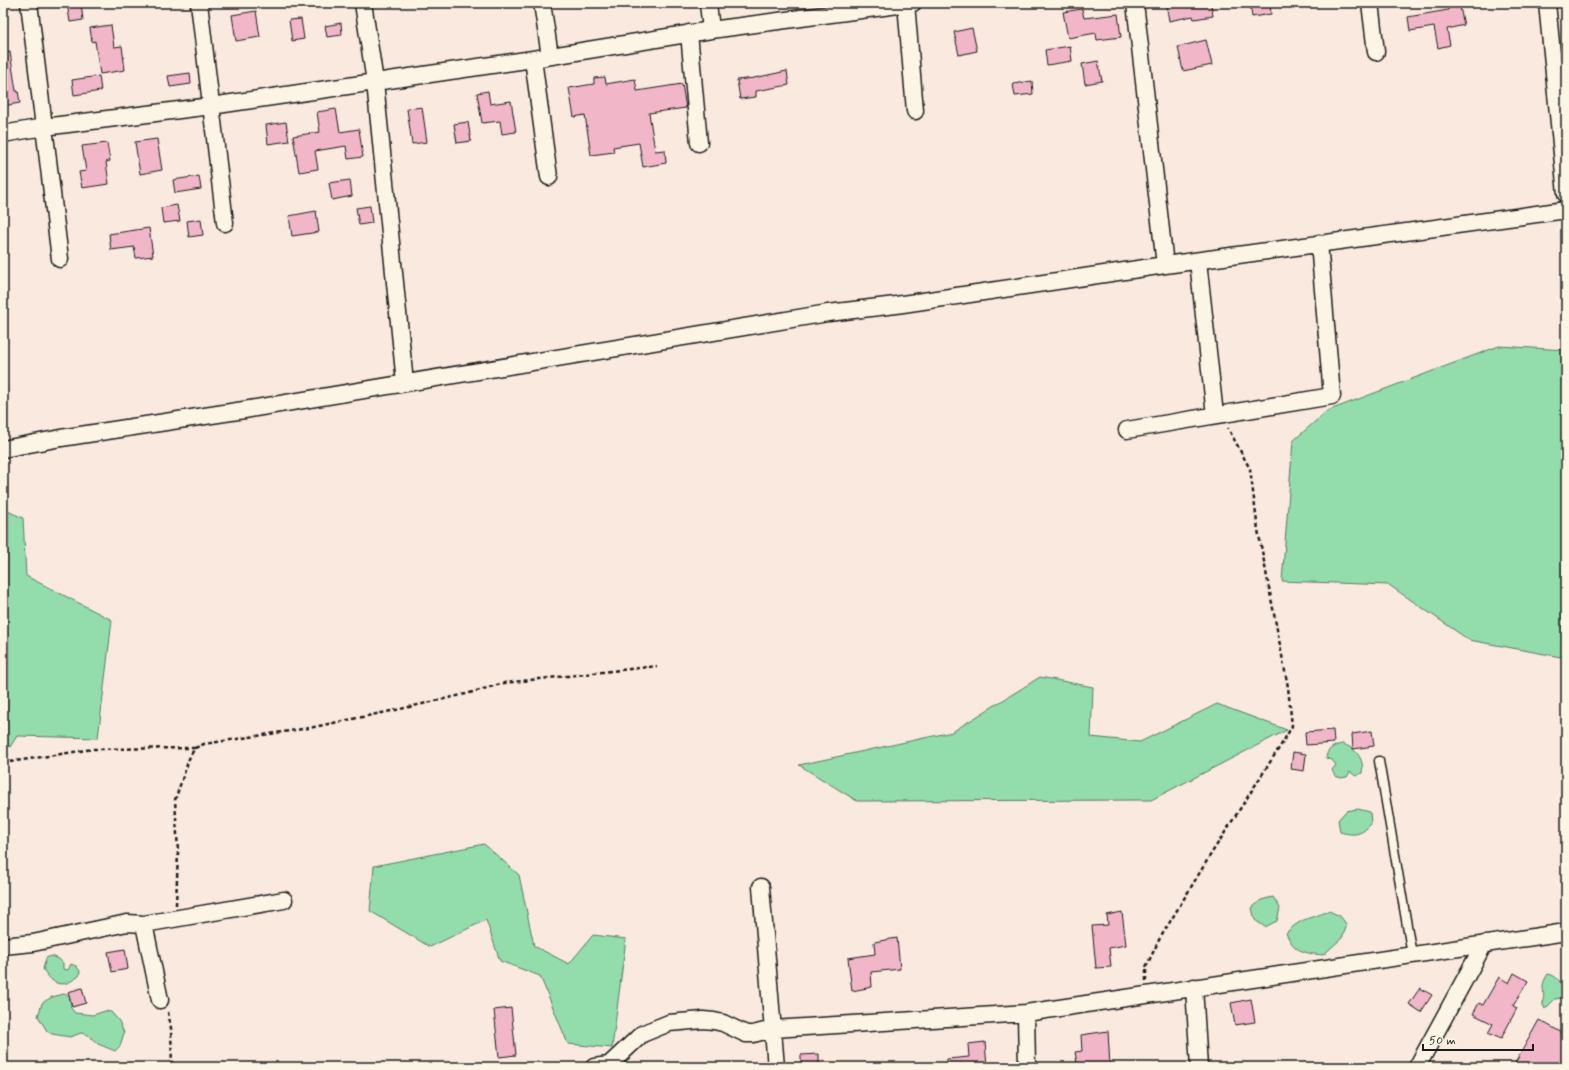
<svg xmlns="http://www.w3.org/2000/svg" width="1569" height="1070" font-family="Mynerve,sans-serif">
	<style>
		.green { fill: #93dcac; stroke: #587c64 }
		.building { fill: #f1b7c9; stroke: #1c1c1c }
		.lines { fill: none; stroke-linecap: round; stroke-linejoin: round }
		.lane-casing { stroke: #1c1c1c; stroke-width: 11 }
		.street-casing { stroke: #1c1c1c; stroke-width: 19 }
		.path { stroke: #1c1c1c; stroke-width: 2.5; stroke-dasharray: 4 3; stroke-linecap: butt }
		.lane { stroke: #fcf5e5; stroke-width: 8 }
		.street { stroke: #fcf5e5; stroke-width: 16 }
	</style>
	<rect width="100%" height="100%" fill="#fae9df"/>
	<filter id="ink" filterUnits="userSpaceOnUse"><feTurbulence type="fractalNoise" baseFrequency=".025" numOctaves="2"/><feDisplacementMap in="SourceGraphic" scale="8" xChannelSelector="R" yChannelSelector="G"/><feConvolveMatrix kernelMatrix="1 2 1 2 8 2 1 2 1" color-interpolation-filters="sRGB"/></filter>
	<g filter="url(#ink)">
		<!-- green -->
		<path class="green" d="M1499,346l67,4v308l-97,-18 -80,-55 -107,-4 11,-140 34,-30z
			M3,509l20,9 3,58 86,44 -14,118 -81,-2 -7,11 -7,-7z
			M1040,677l53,10 -2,50 49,5 77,-38 70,26 -136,70 -294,1 -58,-36 153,-33z
			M1342,744c13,3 23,15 20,29l-6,3 -6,-4 -3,5 -6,1 -6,-2 -3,-6 4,-5 -4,-5 -6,-2c1,-9 7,-12 16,-14z
			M1358,809l12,3 1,12c-10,11 -16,12 -31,8l-2,-12 8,-9z
			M484,844l35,31 15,71 35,18 24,-29 33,4 -14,109 -44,-4 -28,-68 -40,-15 -14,-41 -56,27 -60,-36 4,-45z
			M1273,897l7,11 -3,13 -12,6 -10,-7 -3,-12 9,-8z
			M1329,911l11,5 7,9 -5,13 -19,17c-19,-2 -29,-3 -37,-22 16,-16 24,-14 43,-22z
			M52,956l7,3 4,4v6l5,1 3,-6 5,2 4,5 -1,5c-16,12 -25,11 -36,-7l3,-11z
			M1548,974c11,2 17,13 13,24l-6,1 -10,10 -3,-6c5,-13 -4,-14 6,-29z
			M64,994l5,2 4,5 -3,6 5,6 18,2 12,-4 6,1 8,9 5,12 -4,13 -5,5 -17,-7 -10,-9 -7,-2 -11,4 -18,-3 -5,-3 -9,-15 4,-13 10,-6z"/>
		<!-- building -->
		<path class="building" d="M67,3h14l2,17 -13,2z
			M1166,3h45l2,13 -19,3 -1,-3 -24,5z
			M1250,3h20l1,11 -19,3z
			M1447,3h12l5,22 -17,4 3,16 -12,3 -4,-21 -24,4 -2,-14 40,-7z
			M1082,9l2,9 34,-4 3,23 -24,3 -1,-7 -28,5 -5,-26z
			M256,11l4,26 -24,4 -4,-26z
			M301,19l3,20 -12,2 -3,-21z
			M341,23l1,12 -15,2 -2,-11z
			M111,25l3,22 8,-1 3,24 -25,4 -5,-33 -3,1 -2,-14z
			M972,28l5,23 -18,4 -5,-23z
			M1206,40l6,25 -29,6 -5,-24z
			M1070,46l2,15 -25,4 -2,-15z
			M10,52l6,39h2l2,12 -17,3v-53z
			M1098,61l4,20 -17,3 -3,-20z
			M787,71l2,14 -33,6v6l-16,2 -3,-19 17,-2z
			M190,73l1,11 -21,3 -2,-11z
			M99,76l2,15 -27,4 -2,-15z
			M605,77l1,7 29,-5 2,12 45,-7 4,24 -37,5 6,38 10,-1 1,13 -23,4 -4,-24 -26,4 1,5 -23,3 -6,-40 -11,2 -5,-29 25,-4v-6z
			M1032,81l1,13 -18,2 -2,-12z
			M488,91l2,13 21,-3 5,31 -14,2 -2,-13 -18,2 -5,-30z
			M422,107l5,35 -15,2 -5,-35z
			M336,109l4,23 19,-3 4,28 -15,2 -2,-13 -31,5 3,18 -19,3 -6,-36 27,-4 -3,-20z
			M286,122l3,19 -21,3 -2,-19z
			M468,122l3,19 -14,2 -3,-19z
			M157,139l5,31 -22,4 -5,-32z
			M107,143l3,18 -4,1 3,22 -27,4 -3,-16 7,-1 -4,-25z
			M199,176l2,13 -26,4 -2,-13z
			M350,180l2,16 -20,4 -3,-17z
			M177,205l3,16 -17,2 -2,-15z
			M370,206l2,17 -13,2 -3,-17z
			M316,211l3,21 -27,4 -3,-20z
			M201,219l2,16 -14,2 -2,-16z
			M149,228l4,28 -17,2 -2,-11 -23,3 -2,-16z
			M1333,730l1,13 -28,2 -1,-13z
			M1372,731l2,15 -21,3 -1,-15z
			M1293,752l13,2 -2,17 -13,-2z
			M1122,912l4,33 -17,3 2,19 -15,1 -4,-42 16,-1 -1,-10z
			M897,938l3,31 -29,3 1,15 -20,4 -4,-33 27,-4 -1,-12z
			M125,949l3,20 -16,3 -4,-20z
			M1514,973l14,8 -15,25 4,2 -16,31 -13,-6 5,-9 -20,-10 6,-11 4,2 16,-28 10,6z
			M82,988l4,15 -14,4 -4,-15z
			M1420,988l12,7 -11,17 -12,-8z
			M1251,999l4,23 -20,3 -4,-22z
			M511,1008l5,47 -17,2 -5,-47z
			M1539,1020l27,15v18l-8,14h-45z
			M1108,1031l2,36h-28v-4h-5l-2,-11 7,-1 -1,-16z
			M985,1042l2,25h-40v-8l22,-2 -1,-13z
			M819,1054v13h-18v-12z"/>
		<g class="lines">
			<!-- lane casing -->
			<g class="lane-casing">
				<path id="lane" d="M1379,761l33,194"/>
			</g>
			<!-- street casing -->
			<g class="street-casing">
				<path id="street" d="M29,3l31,256
					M199,3l26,220
					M363,3l12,79 30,301
					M542,3l8,53
					M708,3l3,27
					M906,3l9,108
					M1135,3l30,262
					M1370,3l6,49
					M1547,3l19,191
					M689,33l10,110
					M533,59l16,118
					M3,134l41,-7 167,-21 322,-47 178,-29 202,-27
					M1198,261l17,154
					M1127,430l205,-34 -13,-153
					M3,449l58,-11 183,-28 584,-97 68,-8 269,-40 401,-55
					M761,887l15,180
					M144,924l16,76
					M3,946l30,-3 94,-20 17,1 140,-24
					M1194,987l5,80
					M1026,1013l1,54
					M594,1067l15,-2 33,-31 27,-11 34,-3 11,1 9,2 23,11h7l20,-5 253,-16 540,-81
					M1417,1067l67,-123"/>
			</g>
			<!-- path -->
			<path class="path" d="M3,763l90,-14 102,-1
				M176,905l2,-53 -3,-52 15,-44 5,-8 9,-4 105,-16 87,-18 70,-16 38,-11 153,-17
				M1146,981v-14l13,-27 52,-86 72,-112 9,-16 -4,-39 -30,-157 -8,-61 -22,-41
				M168,1012l3,16 1,39"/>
			<!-- lane -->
			<use href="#lane" class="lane"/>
			<!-- street -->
			<use href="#street" class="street"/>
		</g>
	</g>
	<!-- margin -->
	<rect width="1569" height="1070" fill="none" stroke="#fcf5e5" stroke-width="16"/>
	<rect x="8" y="8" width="1553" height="1054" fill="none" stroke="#1c1c1c" stroke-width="1.5" filter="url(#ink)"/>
	<!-- scale -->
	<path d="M1423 1044v6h110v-6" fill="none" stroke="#1c1c1c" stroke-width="2"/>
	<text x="1429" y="1044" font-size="12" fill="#1c1c1c" stroke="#fcf5e5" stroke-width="3" paint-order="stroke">50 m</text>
</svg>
